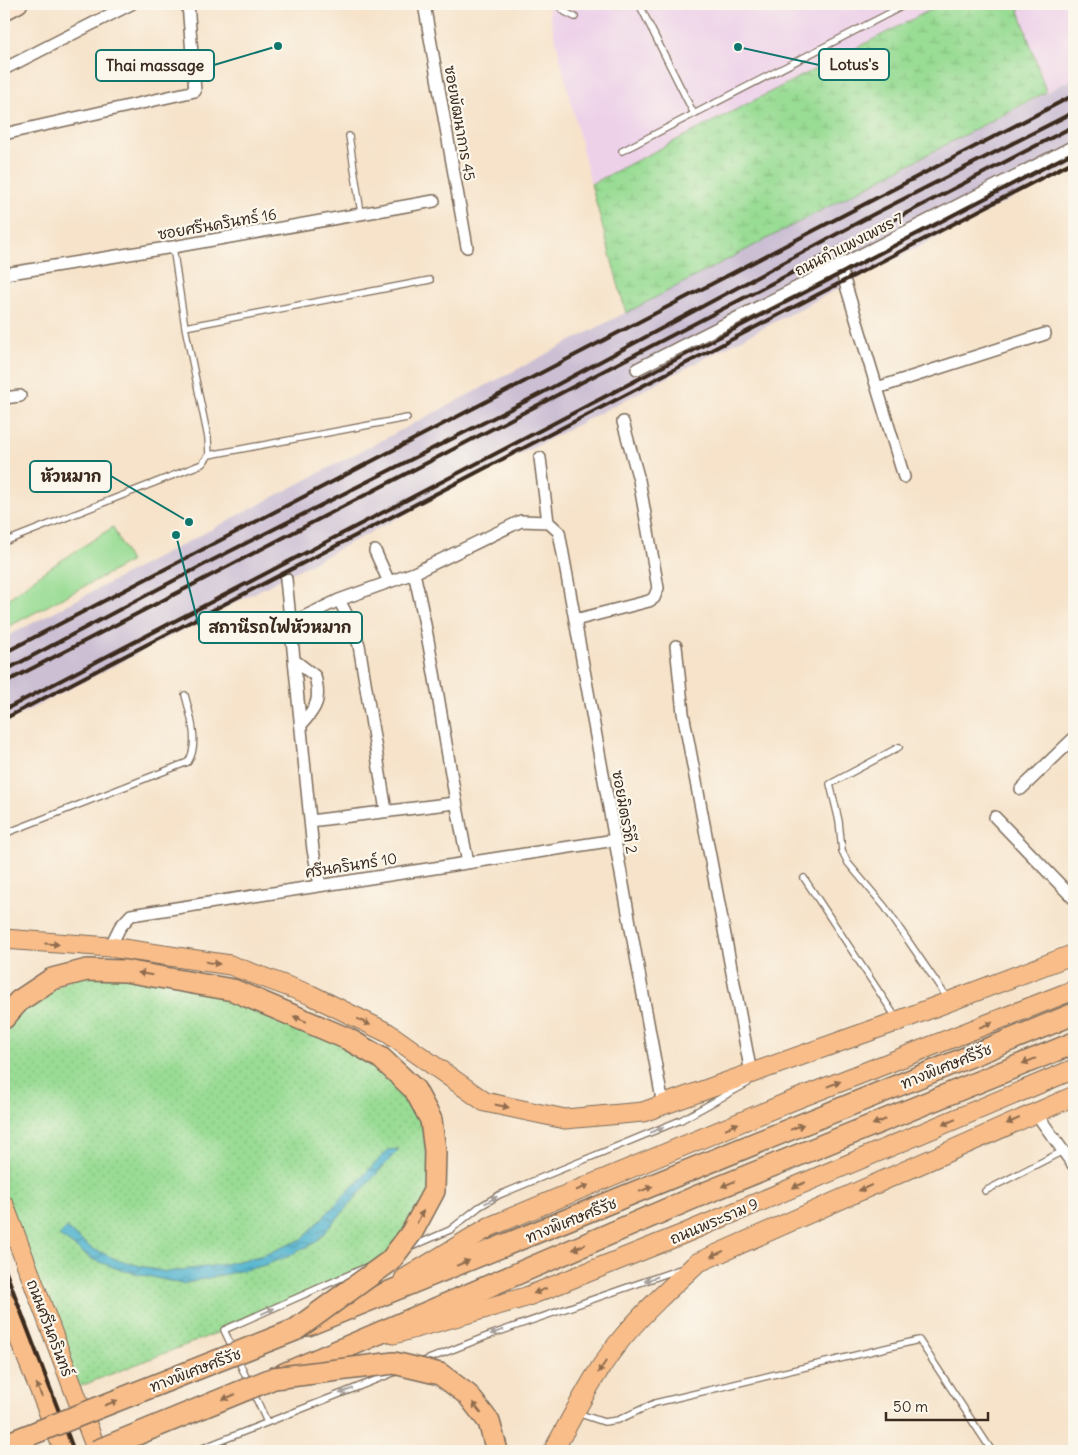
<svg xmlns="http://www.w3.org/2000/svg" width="1078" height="1455" font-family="Delius,'Playpen Sans Thai',sans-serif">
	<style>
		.built { fill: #edd1e9 }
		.railway { fill: #ccbfd4 }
		.grass { fill: #99dc94; stroke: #6a8359 }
		.wetland { fill: url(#wetland-marsh); stroke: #6a8359 }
		.park { fill: url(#park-dots); stroke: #6a8359 }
		.water { fill: url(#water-waves); stroke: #466e76 }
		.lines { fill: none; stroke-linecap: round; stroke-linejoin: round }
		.lane-casing { stroke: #7c6b5a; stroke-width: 8 }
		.street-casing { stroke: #7c6b5a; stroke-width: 14 }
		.secondary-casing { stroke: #7c6b5a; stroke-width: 19 }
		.primary-casing { stroke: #7c6b5a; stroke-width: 21 }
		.highway-casing { stroke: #7c6b5a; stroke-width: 24 }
		.lane { stroke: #fff; stroke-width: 5.5 }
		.street { stroke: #fff; stroke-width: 11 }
		.secondary { stroke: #fce5d0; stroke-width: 16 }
		.primary { stroke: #f8bd89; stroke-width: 19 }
		.highway { stroke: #f8bd89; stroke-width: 21 }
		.rail { stroke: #3b2a1e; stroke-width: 4 }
		.highway-bridge-casing { stroke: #7c6b5a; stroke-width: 24; stroke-linecap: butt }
		.highway-bridge { stroke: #f8bd89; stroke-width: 21 }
		.oneway { fill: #906c4e }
		.oneway2 { fill: #a79f9a }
		.labels { text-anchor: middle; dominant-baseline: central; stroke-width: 4.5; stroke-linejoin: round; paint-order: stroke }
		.street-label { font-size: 15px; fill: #3b2a1e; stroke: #fbf7ec }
		.leader { fill: none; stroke: #0f766e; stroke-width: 2 }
		.callout-dot { fill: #0f766e; stroke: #fbf7ec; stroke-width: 2 }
		.callout { fill: #fbf7ec; stroke: #0f766e; stroke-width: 2 }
		.callout-label { font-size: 16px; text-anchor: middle; font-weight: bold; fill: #3b2a1e }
	</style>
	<defs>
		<pattern id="wetland-marsh" width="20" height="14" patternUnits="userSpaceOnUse" patternTransform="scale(1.25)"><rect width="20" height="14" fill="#99dc94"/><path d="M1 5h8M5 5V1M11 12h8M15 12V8" fill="none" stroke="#85bd7f"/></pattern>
		<pattern id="park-dots" width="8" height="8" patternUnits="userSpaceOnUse" patternTransform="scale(1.25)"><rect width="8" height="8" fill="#99dc94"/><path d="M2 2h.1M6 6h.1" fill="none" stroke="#85bd7f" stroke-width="1.8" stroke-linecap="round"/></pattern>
		<pattern id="water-waves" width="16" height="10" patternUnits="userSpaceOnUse" patternTransform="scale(1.25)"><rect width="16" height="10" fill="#50b3cf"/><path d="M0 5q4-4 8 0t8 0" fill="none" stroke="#4492a7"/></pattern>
	</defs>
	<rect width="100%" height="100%" fill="#fbf7ec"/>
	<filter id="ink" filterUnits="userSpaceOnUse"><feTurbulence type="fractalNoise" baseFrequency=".02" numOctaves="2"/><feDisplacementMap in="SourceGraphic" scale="10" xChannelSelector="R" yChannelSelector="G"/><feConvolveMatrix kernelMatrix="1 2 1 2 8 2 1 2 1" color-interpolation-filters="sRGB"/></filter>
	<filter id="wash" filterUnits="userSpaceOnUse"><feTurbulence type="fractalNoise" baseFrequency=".0096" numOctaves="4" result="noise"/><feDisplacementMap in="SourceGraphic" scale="20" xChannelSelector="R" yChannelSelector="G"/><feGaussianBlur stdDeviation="1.12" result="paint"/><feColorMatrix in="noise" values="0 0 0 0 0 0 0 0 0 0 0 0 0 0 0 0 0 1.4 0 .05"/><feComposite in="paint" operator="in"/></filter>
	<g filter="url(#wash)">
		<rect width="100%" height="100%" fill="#f6e3ca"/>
		<!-- built -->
		<path class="built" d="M547,4h395l-351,180z
			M1017,4h57v74l-28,14z"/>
		<!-- railway -->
		<path class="railway" d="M1074,78v88l-1070,557v-85z"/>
		<!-- grass -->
		<path class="grass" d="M113,527l17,35 -126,67v-27l38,-29z"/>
		<!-- wetland -->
		<path class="wetland" d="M942,4h75l29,88 -420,221 -35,-129z"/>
		<!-- park -->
		<path class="park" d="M87,970l146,20 115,49 67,51 19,101 -42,66 -168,73 -151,59 -69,-184v-187z"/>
		<!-- water -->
		<path class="water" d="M399,1149l-83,93 -29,15 -25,9 -80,18 -61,-14 -29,-11 -33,-23 7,-8 25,20 29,13 46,11 54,-7 44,-10 38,-16 86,-89z"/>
	</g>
	<g filter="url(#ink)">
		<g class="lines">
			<!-- lane casing -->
			<g class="lane-casing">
				<path id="lane" d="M557,4l8,8 10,5
					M639,4l55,110
					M349,136l12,77
					M622,151l285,-147
					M185,327l245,-47
					M209,455l198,-37
					M4,542l198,-78 7,-9 -1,-17 -23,-111 -12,-80
					M899,747l-69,37 9,37 3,30 6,12 37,44 63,92
					M4,834l184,-72c12,-18 2,-48 -3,-67
					M804,878l93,141
					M985,1191l78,-40
					M409,1248l41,-18 29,-23 20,-12 182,-75 67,-37
					M421,1362l69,-27 190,-66
					M577,1413l27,9 14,-2 37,-17 264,-63 73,111
					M267,1422l-43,-92 140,-62
					M195,1451l201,-79"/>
			</g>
			<!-- street casing -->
			<g class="street-casing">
				<path id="street" d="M424,4l43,243
					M4,69l127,-65
					M4,134l191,-43 -7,-87
					M840,266l64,211
					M4,274l169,-27 261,-46
					M637,369l437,-223
					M877,388l168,-54
					M4,398l16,-2
					M540,458l8,64
					M375,551l14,31
					M414,573c23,96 33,194 54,289
					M286,579l27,271 7,35
					M339,600l13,25 7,20 27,166
					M575,620l74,-19 5,-3 4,-10 -19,-108 -16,-58
					M291,623l48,-23 75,-27 107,-52 27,1 11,10 104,573
					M676,646l7,67 68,360
					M294,660l21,16c6,25 2,30 -14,49
					M1021,789l53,-51
					M995,817l79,82
					M310,821l145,-18
					M110,947l10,-20 11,-12 484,-75
					M1035,1112l39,54"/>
			</g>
			<!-- secondary casing -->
			<g class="secondary-casing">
				<path id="secondary" d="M4,12l15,-8"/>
			</g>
			<!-- primary casing -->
			<g class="primary-casing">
				<path id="primary" d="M4,939l106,8 120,18 81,30 77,38 97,69 80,17 78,-7 255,-91 176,-67
					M4,1205l93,246
					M404,1279l85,-52 300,-125 285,-112
					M4,1300l60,151
					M394,1334l132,-37 157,-63 391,-165
					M553,1451c22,-38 42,-81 70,-114 23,-27 48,-50 74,-74l377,-167"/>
			</g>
			<!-- highway casing -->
			<g class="highway-casing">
				<path id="highway" d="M4,1018l15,-17 33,-22 35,-9 38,1 108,19 115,49 33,19 34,32
					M308,1325l766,-311
					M284,1374l414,-178 376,-153"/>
			</g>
			<!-- lane -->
			<use href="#lane" class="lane"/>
			<!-- street -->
			<use href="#street" class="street"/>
			<!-- secondary -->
			<use href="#secondary" class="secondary"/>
			<!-- primary -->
			<use href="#primary" class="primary"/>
			<!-- highway -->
			<use href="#highway" class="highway"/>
			<!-- rail -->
			<path class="rail" d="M4,653l1070,-558
				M4,671l201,-107 333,-169 336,-181 200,-102
				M4,683l1070,-557
				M4,710l1070,-558
				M4,719l1070,-558
				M4,1267l70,184"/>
			<!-- highway-bridge casing -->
			<g class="highway-bridge-casing">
				<path id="highway-bridge" d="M4,1445l291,-115 95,-69 22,-29 22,-41 1,-40 -4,-31 -16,-30
					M96,1451l178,-73 120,-15 46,11 28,21 21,27 8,29"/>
			</g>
			<!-- highway-bridge -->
			<use href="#highway-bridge" class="highway-bridge"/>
		</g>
		<!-- one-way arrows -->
		<defs><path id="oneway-solid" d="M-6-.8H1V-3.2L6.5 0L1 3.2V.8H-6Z" transform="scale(1.25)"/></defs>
		<g class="oneway">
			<use href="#oneway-solid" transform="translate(52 944) rotate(3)"/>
			<use href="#oneway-solid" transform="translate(213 963) rotate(9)"/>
			<use href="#oneway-solid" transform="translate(145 974) rotate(-170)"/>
			<use href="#oneway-solid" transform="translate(300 1019) rotate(-157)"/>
			<use href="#oneway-solid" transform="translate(364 1022) rotate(26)"/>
			<use href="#oneway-solid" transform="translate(986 1025) rotate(-21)"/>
			<use href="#oneway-solid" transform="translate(1029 1061) rotate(158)"/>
			<use href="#oneway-solid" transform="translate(834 1084) rotate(-21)"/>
			<use href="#oneway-solid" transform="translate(502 1106) rotate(12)"/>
			<use href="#oneway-solid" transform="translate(1013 1121) rotate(156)"/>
			<use href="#oneway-solid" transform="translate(879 1122) rotate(158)"/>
			<use href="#oneway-solid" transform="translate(949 1122) rotate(157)"/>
			<use href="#oneway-solid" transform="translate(732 1126) rotate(-23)"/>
			<use href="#oneway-solid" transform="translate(797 1127) rotate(-22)"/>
			<use href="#oneway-solid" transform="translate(728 1184) rotate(158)"/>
			<use href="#oneway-solid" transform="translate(799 1185) rotate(157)"/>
			<use href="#oneway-solid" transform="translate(582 1188) rotate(-23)"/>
			<use href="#oneway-solid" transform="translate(865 1188) rotate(156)"/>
			<use href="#oneway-solid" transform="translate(646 1189) rotate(-22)"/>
			<use href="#oneway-solid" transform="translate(420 1217) rotate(-62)"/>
			<use href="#oneway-solid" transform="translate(579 1247) rotate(157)"/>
			<use href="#oneway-solid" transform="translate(717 1254) rotate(156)"/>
			<use href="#oneway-solid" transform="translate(463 1263) rotate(-22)"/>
			<use href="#oneway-solid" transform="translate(540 1291) rotate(158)"/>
			<use href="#oneway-solid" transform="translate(602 1367) rotate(124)"/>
			<use href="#oneway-solid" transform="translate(39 1390) rotate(-112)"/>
			<use href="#oneway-solid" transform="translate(229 1397) rotate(158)"/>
			<use href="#oneway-solid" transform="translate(111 1403) rotate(-21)"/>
			<use href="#oneway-solid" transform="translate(477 1408) rotate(-128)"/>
		</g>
		<g class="oneway2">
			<use href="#oneway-solid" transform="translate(657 1130) rotate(-22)"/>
			<use href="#oneway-solid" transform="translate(491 1200) rotate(-29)"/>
			<use href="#oneway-solid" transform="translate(651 1279) rotate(161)"/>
			<use href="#oneway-solid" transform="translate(268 1311) rotate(-24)"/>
			<use href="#oneway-solid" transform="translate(497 1332) rotate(161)"/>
			<use href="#oneway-solid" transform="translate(346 1391) rotate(159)"/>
		</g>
	</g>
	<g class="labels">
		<!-- street labels -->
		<g class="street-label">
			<text transform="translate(460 123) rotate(80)">ซอยพัฒนาการ 45</text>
			<text transform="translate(217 224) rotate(-10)">ซอยศรีนครินทร์ 16</text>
			<text transform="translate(849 244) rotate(-27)">ถนนกำแพงเพชร 7</text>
			<text transform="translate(625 812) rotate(80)">ซอยมิตรวิถี 2</text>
			<text transform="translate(351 865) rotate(-9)">ศรีนครินทร์ 10</text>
			<text transform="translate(946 1066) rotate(-22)">ทางพิเศษศรีรัช</text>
			<text transform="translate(571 1220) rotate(-22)">ทางพิเศษศรีรัช</text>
			<text transform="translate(714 1221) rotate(-23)">ถนนพระราม 9</text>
			<text transform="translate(50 1328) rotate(69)">ถนนศรีนครินทร์</text>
			<text transform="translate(195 1370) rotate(-21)">ทางพิเศษศรีรัช</text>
		</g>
	</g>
	<!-- callouts -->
	<path class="leader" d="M738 47L819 65M278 46L214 65M189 522L111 476M176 535L199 627"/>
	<g class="callout-dot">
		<circle cx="738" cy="47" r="5"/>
		<circle cx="278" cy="46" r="5"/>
		<circle cx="189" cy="522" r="5"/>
		<circle cx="176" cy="535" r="5"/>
	</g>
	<g class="callout">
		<rect x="819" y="49" width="70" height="31" rx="5"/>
		<rect x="96" y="50" width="118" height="31" rx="5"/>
		<rect x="30" y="461" width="81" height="31" rx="5"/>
		<rect x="199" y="612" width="163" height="31" rx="5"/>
	</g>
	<g class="callout-label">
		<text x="854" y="70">Lotus's</text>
		<text x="155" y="71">Thai massage</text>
		<text x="71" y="482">หัวหมาก</text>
		<text x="280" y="633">สถานีรถไฟหัวหมาก</text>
	</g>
	<!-- margin -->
	<rect width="1078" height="1455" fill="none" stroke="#fbf7ec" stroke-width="20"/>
	<!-- scale -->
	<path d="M886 1412v8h102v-8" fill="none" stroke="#3b2a1e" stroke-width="2.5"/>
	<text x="893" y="1412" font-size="15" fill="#3b2a1e" stroke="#fbf7ec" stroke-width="4" paint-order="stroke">50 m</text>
</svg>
